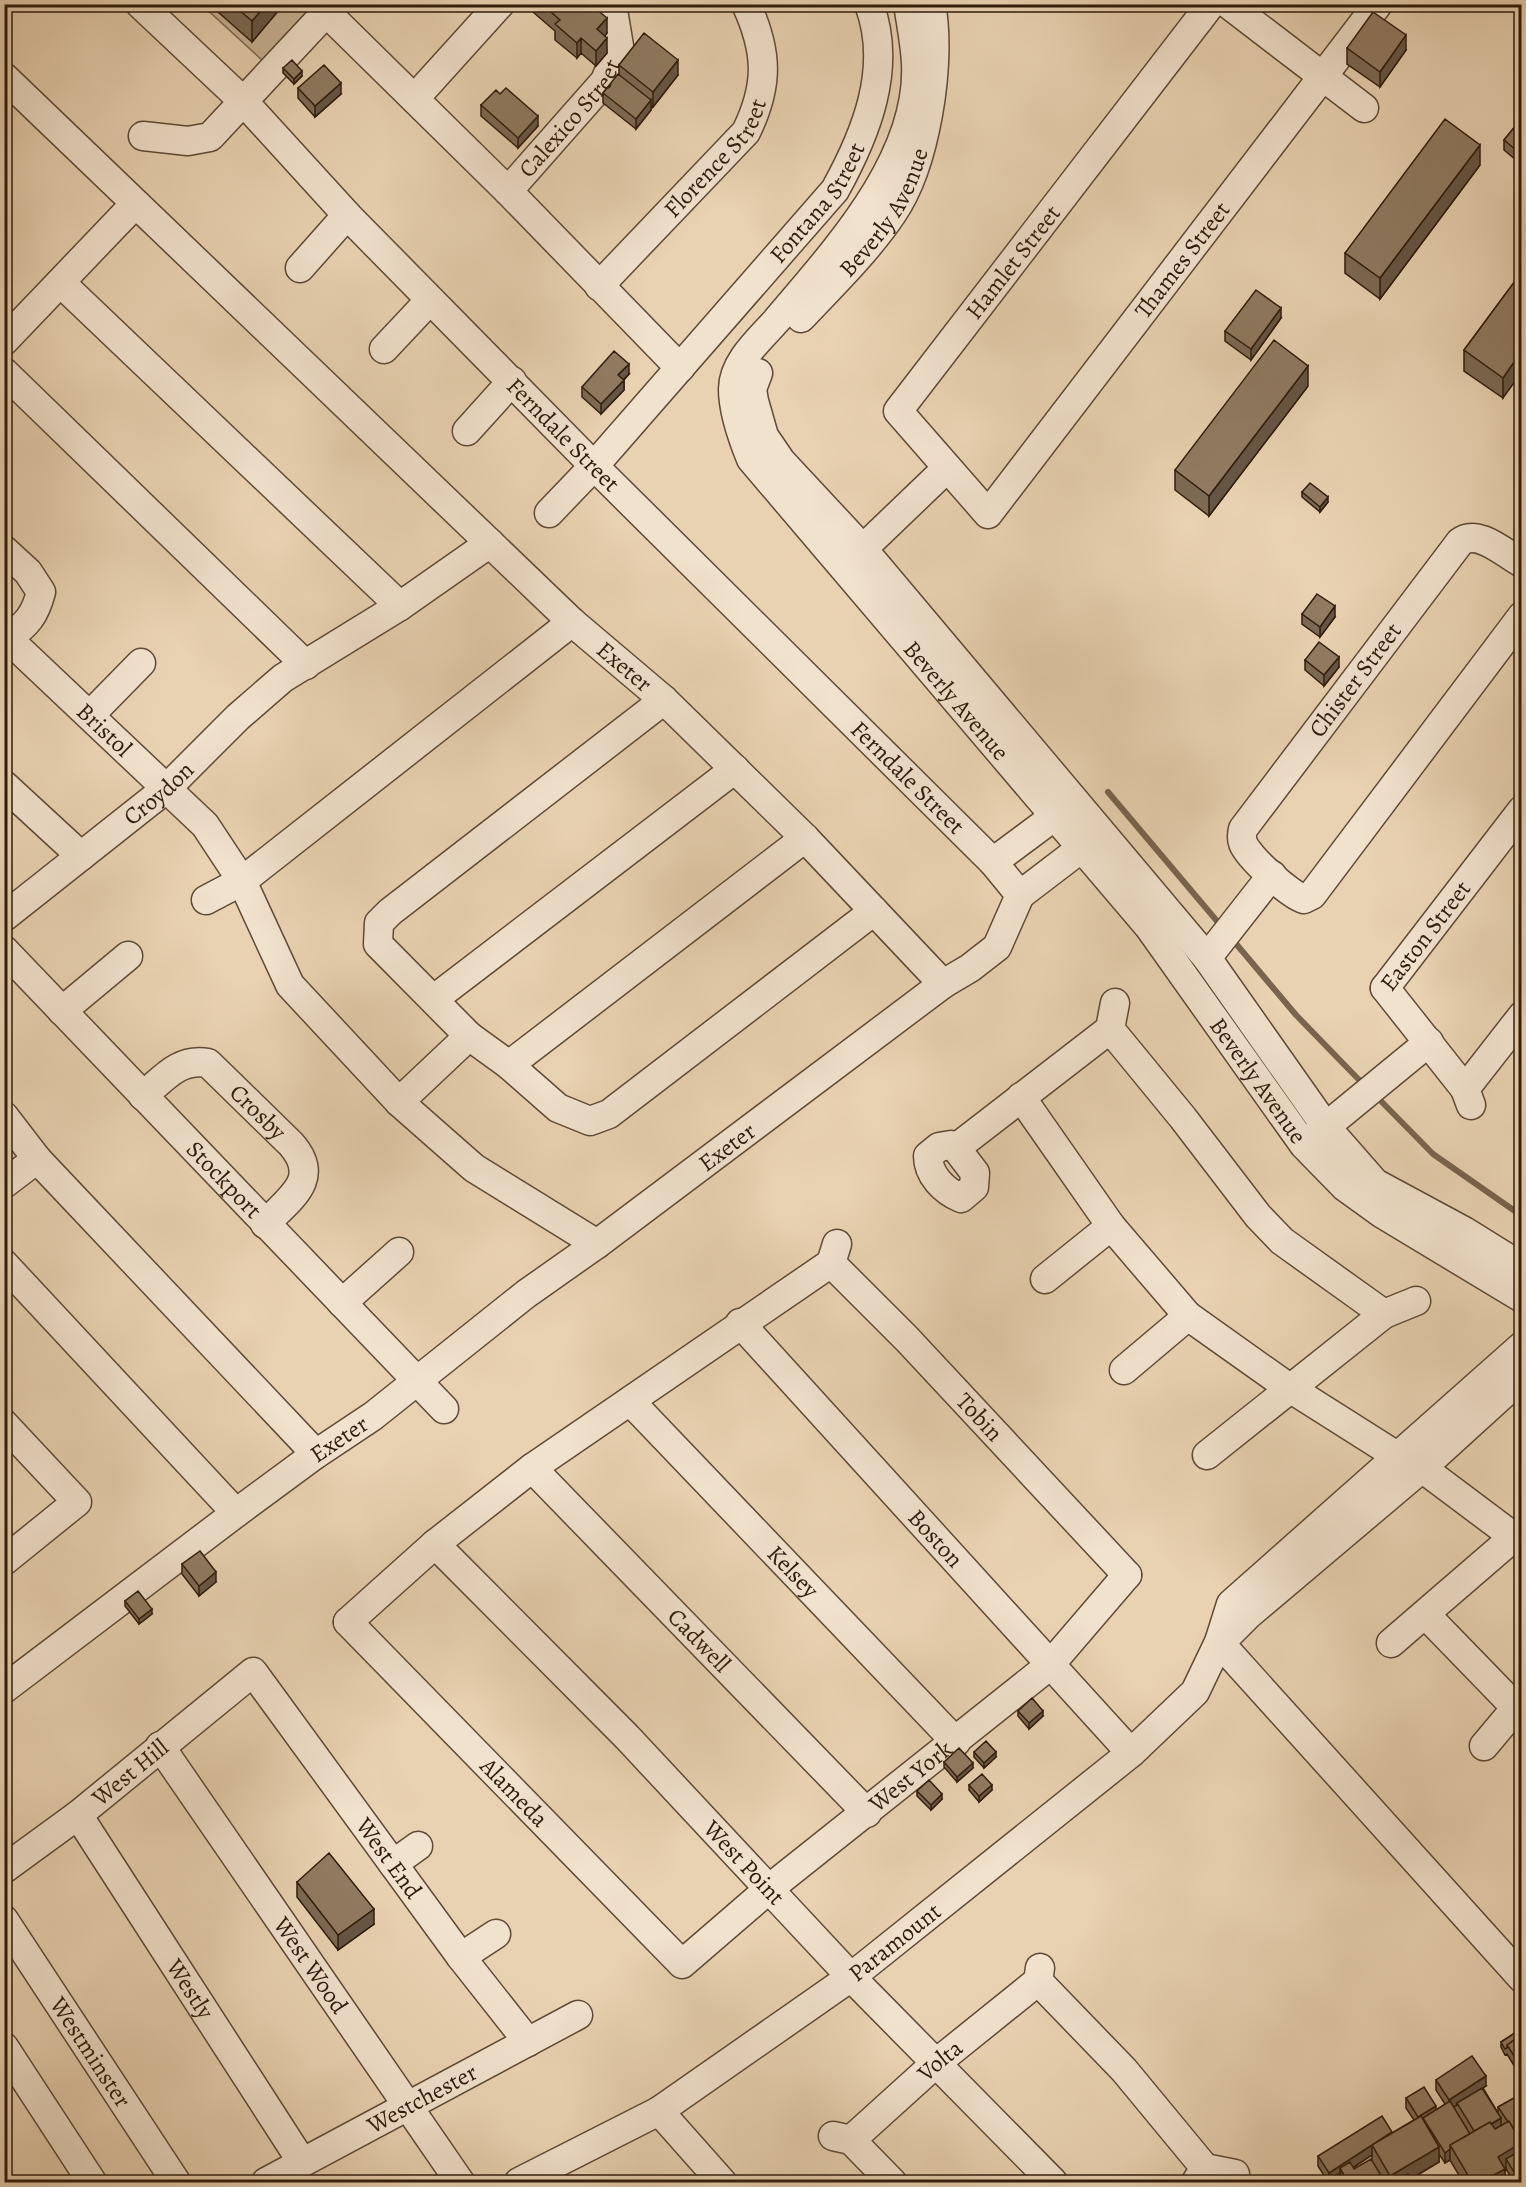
<svg xmlns="http://www.w3.org/2000/svg" width="1526" height="2187" font-family="Alegreya,serif">
	<style>
		.green { fill: #c9b396; stroke: #7c6851; stroke-width: 1.5 }
		.lines { fill: none; stroke-linecap: round; stroke-linejoin: round }
		.stream { stroke: #79644e; stroke-width: 6 }
		.minor-casing { stroke: #5e4a36; stroke-width: 31 }
		.minor { stroke: #f1e2cd; stroke-width: 28 }
		.wall { fill: #7c6a54; stroke: #2f1c0c; stroke-width: 1.5; fill-rule: evenodd }
		.shaded-wall { fill: #655645; stroke: #2f1c0c; stroke-width: 1.5 }
		.building { fill: #907b62; stroke: #2f1c0c; stroke-width: 1.5 }
		.labels { text-anchor: middle; dominant-baseline: central; stroke-width: 4.5; stroke-linejoin: round; paint-order: stroke }
		.street-label { font-size: 24px; fill: #2f1c0c; stroke: #f1e2cd }
	</style>
	<rect width="100%" height="100%" fill="#e9d2b2"/>
	<filter id="stains"><feTurbulence type="fractalNoise" baseFrequency=".00333" numOctaves="4"/><feColorMatrix values="0 0 0 0 .2 0 0 0 0 .09 0 0 0 0 .02 0 0 0 .5 -.17"/></filter>
	<radialGradient id="worn" r=".72"><stop offset=".6" stop-color="#630" stop-opacity="0"/><stop offset="1" stop-color="#630" stop-opacity=".3"/></radialGradient>
	<!-- green -->
	<path class="green" d="M202,5h111l-51,55z"/>
	<g class="lines">
		<!-- stream -->
		<path class="stream" d="M1108,792l114,135
			M1232,939l64,76 68,70
			M1376,1096l57,58 89,62"/>
		<!-- minor casing -->
		<g class="minor-casing">
			<g id="minor">
				<path id="s1" d="M140,4l103,97 104,114 247,251 399,396 27,33 76,-58"/>
				<path id="s2" d="M908,4c3,20 7,39 8,59 5,97 -82,189 -140,258 -16,18 -43,41 -43,68 0,23 9,48 18,70l398,468 155,218 41,42 36,26 141,85"/>
				<path id="s3" d="M1211,4l-313,407 90,103 390,-510"/>
				<path d="M1228,4l136,104"/>
				<path d="M327,13l181,178 172,177"/>
				<path id="s4" d="M4,77l568,545 92,78 141,138 138,146 -346,260 -71,50 -153,122 -57,38 -80,59 -232,176"/>
				<path d="M415,98l85,-94"/>
				<path d="M143,136l45,5 22,-4 124,-133"/>
				<path id="s5" d="M508,191l97,-110 14,-35 -7,-42"/>
				<path d="M300,268l47,-53"/>
				<path d="M61,283l339,323"/>
				<path id="s6" d="M599,286l147,-154c23,-47 22,-80 0,-128"/>
				<path id="s7" d="M801,318c30,-32 67,-68 91,-104 34,-49 50,-152 39,-210"/>
				<path d="M4,341l131,-137"/>
				<path d="M384,349l46,-49"/>
				<path d="M4,372l302,293"/>
				<path d="M758,373l-6,16 2,12 10,35 17,25 81,87 345,410 119,169 49,56 89,48 58,36"/>
				<path d="M467,431l45,-50"/>
				<path id="s8" d="M549,513l45,-47 241,-276c31,-56 58,-122 34,-186"/>
				<path d="M4,550l24,22 13,20c-6,23 -14,33 -34,46"/>
				<path d="M848,563l98,-94"/>
				<path d="M1522,563c-17,-9 -44,-35 -62,-21l-217,287c-1,5 -2,9 0,14 5,14 47,52 61,56l8,-4 210,-279"/>
				<path id="s9" d="M4,635l201,190 37,56 48,104 109,117 75,66 123,76"/>
				<path d="M664,700l-274,212 -11,11 -1,21 91,92 40,29 49,43 32,13 19,-7 265,-203"/>
				<path d="M91,714l50,-51"/>
				<path d="M4,785l77,71"/>
				<path d="M993,862l78,-58"/>
				<path d="M206,900l36,-19 330,-259"/>
				<path id="s10" d="M4,917l163,-129 71,-71 45,-39 117,-72 90,-63"/>
				<path id="s11" d="M4,950l440,459"/>
				<path d="M1207,958l65,-83"/>
				<path d="M943,984l27,-16 27,-21 23,-52"/>
				<path id="s12" d="M1385,988l137,-178"/>
				<path d="M1385,988l80,101 6,16"/>
				<path d="M434,999l301,-230"/>
				<path d="M1115,1003l-5,26 73,89 75,98 24,25 102,73 32,-13"/>
				<path d="M62,1011l66,-55"/>
				<path d="M509,1065l296,-227"/>
				<path d="M1465,1089l57,-73"/>
				<path id="s13" d="M143,1096c21,-18 36,-38 65,-33l83,81c31,35 -1,54 -26,80"/>
				<path d="M1021,1097l90,129 77,90 100,71 109,69 25,12 100,75"/>
				<path d="M399,1102l70,-66"/>
				<path d="M4,1116l33,43 279,295"/>
				<path d="M1312,1138l117,-96"/>
				<path d="M951,1145l5,3 19,25 -1,14 -13,11c-17,-7 -33,-23 -33,-42l11,-9z"/>
				<path d="M956,1148l154,-119"/>
				<path d="M4,1184l33,-25"/>
				<path id="s14" d="M831,1263l76,76 220,236"/>
				<path d="M4,1264l232,249"/>
				<path d="M1045,1279l66,-53"/>
				<path d="M342,1303l57,-51"/>
				<path id="s15" d="M740,1323l391,430"/>
				<path d="M1124,1370l64,-54"/>
				<path id="s16" d="M630,1401l326,341"/>
				<path d="M4,1424l73,78 -73,59"/>
				<path d="M1207,1455l177,-141"/>
				<path id="s17" d="M532,1468l335,345"/>
				<path id="s18" d="M435,1544l192,193 224,240 202,205"/>
				<path d="M1426,1615l96,99"/>
				<path id="s19" d="M348,1622l334,342 88,-76 279,-222 78,-91"/>
				<path d="M348,1622l87,-78 97,-76 299,-205 6,-19"/>
				<path d="M1226,1637l22,-22 174,-147 100,-91"/>
				<path d="M1219,1642l303,336"/>
				<path d="M1391,1643l131,-113"/>
				<path id="s20" d="M160,1746l300,436"/>
				<path d="M1484,1746l31,-37"/>
				<path id="s21" d="M78,1815l224,347"/>
				<path d="M393,1864l25,-18"/>
				<path id="s22" d="M4,1869l74,-54 175,-143 208,285 67,85"/>
				<path id="s23" d="M4,1920l172,262"/>
				<path d="M461,1957l35,-23"/>
				<path d="M1038,1981l86,89 81,98"/>
				<path d="M4,2047l88,135"/>
				<path d="M659,2111l63,71"/>
				<path id="s24" d="M833,2136l18,4 84,-76 103,-83 2,-13"/>
				<path d="M851,2140l41,42"/>
				<path id="s25" d="M266,2182l312,-167"/>
				<path id="s26" d="M519,2182l140,-71 192,-134 280,-224 64,-61 24,-50 12,-38 291,-258"/>
				<path d="M1196,2182l9,-14 30,6"/>
			</g>
		</g>
		<!-- minor -->
		<use href="#minor" class="minor"/>
	</g>
	<!-- wall -->
	<path class="wall" d="M209,4h75l-32,38z
		M526,4h74v9l7,20 -2,3 2,17 -11,13 -15,-13 -4,5 -22,-18v-9l-29,-25z
		M1347,48l59,2 -26,37 -33,-23z
		M619,65l59,10 -25,32 -2,-1v4l-15,19 -33,-26v-10l16,-18z
		M283,68l19,8 -8,8 -11,-11z
		M298,88l43,6 -26,23 -17,-19z
		M481,105l57,21 -20,22 -37,-32z
		M1521,119v35l-5,6 -12,-10v-10z
		M1480,165l-100,134 -35,-26v-20z
		M1521,273l-18,125 -39,-27v-21z
		M1281,318l-30,42 -26,-19v-10z
		M629,374l-5,6v10l-23,24 -19,-17v-10z
		M1308,386l-99,130 -34,-26v-20z
		M1302,492l26,10 -8,10 -18,-15z
		M1302,614l33,3 -15,20 -18,-13z
		M1305,660l34,7 -15,19 -19,-16z
		M182,1564l34,18 -17,14 -17,-22z
		M125,1601l27,13 -13,10 -14,-18z
		M1018,1711l25,5 -14,13 -11,-13z
		M974,1752l22,5 -12,11 -10,-11z
		M944,1762l29,6 -16,14 -13,-15z
		M969,1785l23,5 -13,12 -10,-12z
		M917,1791l25,8 -11,11 -14,-14z
		M297,1882l77,42 -36,26 -41,-53z
		M1521,2029v53v-5l-14,-23 -2,1 -4,-8v-5z
		M1436,2080l50,6 -3,2 15,25v-6l23,-13v88h-7l-8,-13v-1l-1,1v11l7,2h-49l-13,-22 -5,3 -6,-9v8l-28,17 3,3h-89v-1l2,-1 -9,-14v-10l74,-23 22,-13 -8,-12v-10l30,12 9,-6 -9,-14zM1372,2155v5l-18,9 -1,-1z"/>
	<!-- shaded-wall -->
	<path class="shaded-wall" d="M267,4h17l-32,38v-21z
		M598,4h2v13l-5,-9z
		M607,18v15l-10,12v-16z
		M1406,35v15l-26,37v-15z
		M581,38v15l-4,5v-15z
		M607,38v15l-11,13v-15z
		M678,60v15l-25,32v-15z
		M302,71v5l-8,8v-5z
		M341,83v11l-26,23v-11z
		M651,100v10l-15,19v-10z
		M538,116v10l-20,22v-10z
		M1521,143v11l-5,6v-10z
		M1480,145v20l-100,134v-21z
		M1281,308v10l-30,42v-11z
		M1521,352v21l-18,25v-20z
		M629,364v10l-11,11v-10z
		M1308,366v20l-99,130v-20z
		M624,380v10l-23,24v-10z
		M1328,497v5l-8,10v-5z
		M1335,606v11l-15,20v-10z
		M1339,657v10l-15,19v-11z
		M216,1572v10l-17,14v-10z
		M152,1609v5l-13,10v-5z
		M1043,1711v5l-14,13v-6z
		M996,1752v5l-12,11v-5z
		M973,1763v5l-16,14v-5z
		M992,1785v5l-13,12v-6z
		M942,1794v5l-11,11v-5z
		M374,1909v15l-36,26v-15z
		M1486,2076v10l-29,19v-2v2l-8,5v-10z
		M1436,2106v10l-13,2v6l-5,-7z
		M1501,2118v10l-25,6z
		M1521,2134v25h-15v9l-8,5v-16l19,-20z
		M1372,2145v10l-29,19 -3,-6v8l-11,6v-9z
		M1439,2147v15l-34,20 -9,-1v1h-6v-6z
		M1450,2149v11l-5,3v-10z
		M1505,2169v13h-24z"/>
	<!-- building -->
	<path class="building" d="M232,4h35l-15,17z
		M542,4h56l-3,4 12,10 -10,11 10,9 -11,13 -15,-13 -4,5 -22,-19 5,-4z
		M1373,12l33,23 -26,37 -33,-24z
		M644,33l34,27 -25,32 -34,-27z
		M292,60l10,11 -8,8 -11,-11z
		M324,65l17,18 -26,23 -17,-18z
		M618,74l33,26 -15,19 -33,-26z
		M506,88l32,28 -20,22 -37,-33 15,-15 4,4z
		M1445,119l35,26 -100,133 -35,-25z
		M1521,119v24l-5,7 -12,-10z
		M1521,273v79l-18,26 -39,-28z
		M1256,290l25,18 -30,41 -26,-18z
		M1274,340l34,26 -99,130 -34,-26z
		M614,351l15,13 -11,11 6,5 -23,24 -19,-17z
		M1310,483l18,14 -8,10 -18,-15z
		M1317,594l18,12 -15,21 -18,-13z
		M1319,642l20,15 -15,18 -19,-15z
		M200,1551l16,21 -17,14 -17,-22z
		M138,1591l14,18 -13,10 -14,-18z
		M1032,1698l11,13 -14,12 -11,-12z
		M986,1741l10,11 -12,11 -10,-11z
		M959,1748l14,15 -16,14 -13,-15z
		M982,1774l10,11 -13,11 -10,-11z
		M929,1780l13,14 -11,11 -14,-14z
		M329,1853l45,56 -36,26 -41,-53z
		M1521,2029v6l-14,10v3l-2,1 -4,-7z
		M1521,2035v32l-14,-22z
		M1472,2056l14,20 -37,24 -13,-20z
		M1424,2087l12,19 -18,11 -12,-19z
		M1482,2088l19,30 -10,6 -1,-2 -16,9 -17,-28z
		M1521,2094v40l-3,2 -9,-15 -1,1 -10,-15z
		M1450,2101l20,33 -20,11v4l-5,4 -22,-35z
		M1382,2116l10,16 -63,41 -11,-17z
		M1421,2116l18,31 -49,29 -18,-31z
		M1509,2121l12,22 -23,14 7,12 -24,13h-9l-22,-37 40,-23 5,7z
		M1521,2150v32h-1l-14,-23z
		M1371,2159l14,23h-37l-8,-14 10,-6 4,7z
		M1340,2173l6,9h-21v-1z
		M1408,2174l6,8h-18v-1z
		M1509,2177l3,5h-12z"/>
	<g class="labels">
		<!-- street labels -->
		<g class="street-label">
			<text stroke="none"><textPath href="#s5" startOffset="96">Calexico Street</textPath></text>
			<text stroke="none"><textPath href="#s6" startOffset="174">Florence Street</textPath></text>
			<text stroke="none"><textPath href="#s8" startOffset="411">Fontana Street</textPath></text>
			<text stroke="none"><textPath href="#s7" startOffset="136">Beverly Avenue</textPath></text>
			<text stroke="none"><textPath href="#s3" startOffset="970">Thames Street</textPath></text>
			<text transform="translate(1013 262) rotate(-52)">Hamlet Street</text>
			<text stroke="none"><textPath href="#s1" startOffset="604">Ferndale Street</textPath></text>
			<text stroke="none"><textPath href="#s4" startOffset="856">Exeter</textPath></text>
			<text transform="translate(1355 680) rotate(-53)">Chister Street</text>
			<text stroke="none"><textPath href="#s2" startOffset="832">Beverly Avenue</textPath></text>
			<text stroke="none"><textPath href="#s9" startOffset="138">Bristol</textPath></text>
			<text stroke="none"><textPath href="#s1" startOffset="1090">Ferndale Street</textPath></text>
			<text stroke="none"><textPath href="#s10" startOffset="198">Croydon</textPath></text>
			<text stroke="none"><textPath href="#s12" startOffset="66">Easton Street</textPath></text>
			<text stroke="none"><textPath href="#s2" startOffset="1318">Beverly Avenue</textPath></text>
			<text stroke="none"><textPath href="#s13" startOffset="146">Crosby</textPath></text>
			<text transform="translate(727 1147) rotate(-37)">Exeter</text>
			<text stroke="none"><textPath href="#s11" startOffset="318">Stockport</textPath></text>
			<text stroke="none"><textPath href="#s14" startOffset="214">Tobin</textPath></text>
			<text transform="translate(339 1439) rotate(-34)">Exeter</text>
			<text stroke="none"><textPath href="#s15" startOffset="291">Boston</textPath></text>
			<text stroke="none"><textPath href="#s16" startOffset="236">Kelsey</textPath></text>
			<text stroke="none"><textPath href="#s17" startOffset="240">Cadwell</textPath></text>
			<text stroke="none"><textPath href="#s22" startOffset="159">West Hill</textPath></text>
			<text stroke="none"><textPath href="#s19" startOffset="774">West York</textPath></text>
			<text stroke="none"><textPath href="#s19" startOffset="238">Alameda</textPath></text>
			<text stroke="none"><textPath href="#s22" startOffset="548">West End</textPath></text>
			<text stroke="none"><textPath href="#s18" startOffset="444">West Point</textPath></text>
			<text stroke="none"><textPath href="#s26" startOffset="447">Paramount</textPath></text>
			<text stroke="none"><textPath href="#s20" startOffset="266">West Wood</textPath></text>
			<text stroke="none"><textPath href="#s21" startOffset="207">Westly</textPath></text>
			<text stroke="none"><textPath href="#s23" startOffset="158">Westminster</textPath></text>
			<text stroke="none"><textPath href="#s24" startOffset="138">Volta</textPath></text>
			<text stroke="none"><textPath href="#s25" startOffset="177">Westchester</textPath></text>
		</g>
	</g>
	<!-- margin -->
	<rect width="1526" height="2187" fill="none" stroke="#e9d2b2" stroke-width="24"/>
	<rect x="6" y="6" width="1514" height="2175" fill="none" stroke="#2f1c0c" stroke-width="3"/>
	<rect x="12" y="12" width="1502" height="2163" fill="none" stroke="#2f1c0c" stroke-width="1.5"/>
	<rect width="100%" height="100%" filter="url(#stains)"/>
	<rect width="100%" height="100%" fill="url(#worn)"/>
</svg>
